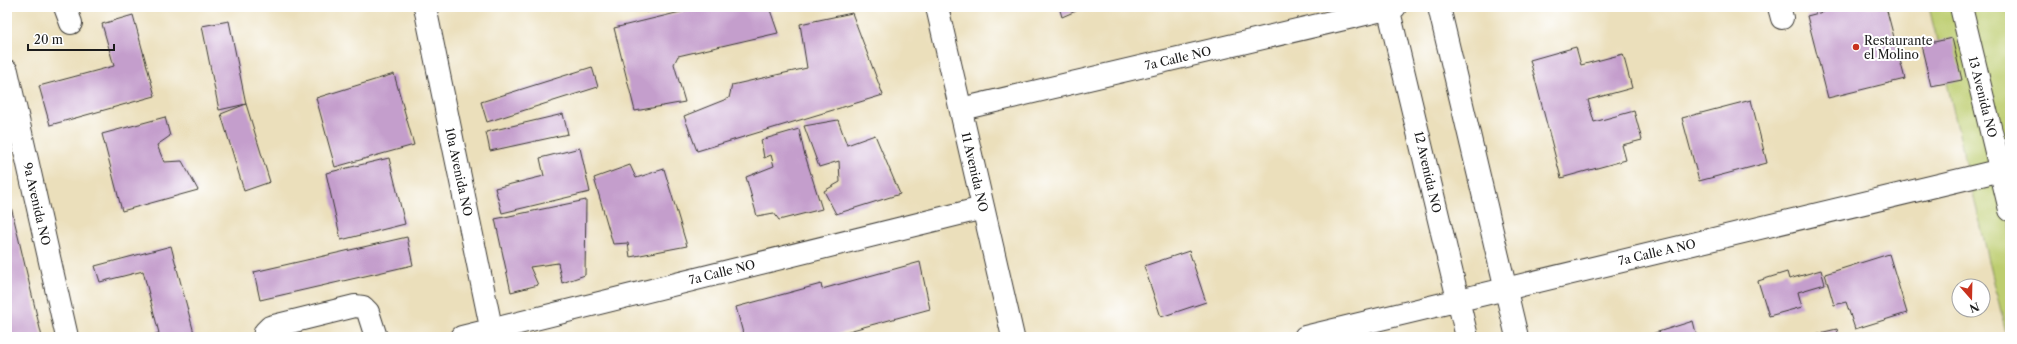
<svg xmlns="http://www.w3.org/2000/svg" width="2017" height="344" font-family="'Libre Caslon Text',serif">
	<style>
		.green { fill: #bdcd70; stroke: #6c7446 }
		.building { fill: #c49ecc }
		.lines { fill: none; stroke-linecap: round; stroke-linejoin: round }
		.minor-casing { stroke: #3b3934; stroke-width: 24 }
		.minor { stroke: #fff; stroke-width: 22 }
		.poi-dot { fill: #c8321e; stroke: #fff; stroke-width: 1.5 }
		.labels { text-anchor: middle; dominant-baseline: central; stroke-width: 4; stroke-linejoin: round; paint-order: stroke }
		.poi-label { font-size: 12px; fill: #1c1c1c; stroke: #fff; text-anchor: start }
		.street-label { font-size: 12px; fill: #1c1c1c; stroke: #fff }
	</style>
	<rect width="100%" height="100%" fill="#fff"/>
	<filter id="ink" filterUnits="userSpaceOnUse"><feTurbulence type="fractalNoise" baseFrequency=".025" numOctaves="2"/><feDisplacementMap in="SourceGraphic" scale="8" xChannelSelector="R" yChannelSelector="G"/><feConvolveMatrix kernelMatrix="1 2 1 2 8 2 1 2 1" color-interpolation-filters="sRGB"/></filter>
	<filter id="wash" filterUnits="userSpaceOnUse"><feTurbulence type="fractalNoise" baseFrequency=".012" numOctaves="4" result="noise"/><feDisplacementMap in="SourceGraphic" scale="16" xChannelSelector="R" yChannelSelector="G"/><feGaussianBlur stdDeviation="0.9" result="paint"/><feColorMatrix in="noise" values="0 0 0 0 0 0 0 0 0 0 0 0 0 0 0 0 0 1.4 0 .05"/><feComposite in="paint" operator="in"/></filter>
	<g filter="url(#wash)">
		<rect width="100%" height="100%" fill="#ebdfbb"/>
		<!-- green -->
		<path class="green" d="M1929,7h81v330h-3z"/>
		<g id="blocks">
			<!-- building -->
			<path class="building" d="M645,7h23v1l-22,4z
				M701,7h68l9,26 -100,23 -4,8 11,38 -50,9 -21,-83z
				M1059,7h26l-23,10z
				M1842,7h44l19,72 -77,19 -21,-82z
				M852,13l31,82 -186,56 -13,-35 45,-18 3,-13 75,-17 -7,-44z
				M133,15l22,81 -105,29 -11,-39 75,-20 -12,-42z
				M229,21l17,83 -27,6 -17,-84z
				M1952,38l10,42 -31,6 -10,-41z
				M1576,47l5,18 42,-11 9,34 -44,12 6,22 40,-11 8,29 -20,5 4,15 -65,18 -31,-118z
				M592,67l6,20 -111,35 -6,-20z
				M394,74l20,71 -79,22 -19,-69z
				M1751,100l16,63 -68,18 -17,-63z
				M246,104l24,78 -26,9 -23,-77z
				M563,114l5,20 -78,17 -4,-19z
				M165,117l5,19 -13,9 7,17 18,-1 16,29 -76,21 -20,-77z
				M838,120l9,25 28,-10 25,59 -64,20 -12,-23 16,-9 -1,-21 -20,6 -15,-41z
				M799,129l5,23 18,57 -43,11 -5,-7 -17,3 -11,-39 28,-11 -3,-11 -7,3 -3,-18z
				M580,148l10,44 -88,21 -7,-25 49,-12 -4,-18z
				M389,158l16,66 -64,16 -15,-67z
				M630,165l6,13 28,-9 23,77 -57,11 -2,-14 -15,1 -19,-66z
				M7,194h1l34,143h-35z
				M586,200l-1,75 -23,8 -4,-20 -28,4 8,18 -27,7 -16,-73z
				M407,237l6,28 -153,35 -6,-28z
				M171,246l24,91h-50l14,-4 -16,-62 -43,11 -5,-16z
				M1189,251l17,51 -45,15 -17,-51z
				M1889,254l18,59 -52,16 -9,-27 -12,3 -9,-31z
				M920,262l10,47 -96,26 1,2h-91l-8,-30 85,-23 1,5z
				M1821,270l4,14 -27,8 4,15 -33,9 -11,-35 29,-9 2,7z
				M1693,321l4,16h-55z
				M1837,329l2,8h-33v-1z"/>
		</g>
	</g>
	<g filter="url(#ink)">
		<use href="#blocks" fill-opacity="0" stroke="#3b3934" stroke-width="1"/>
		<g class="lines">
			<!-- minor casing -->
			<g class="minor-casing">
				<path id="minor" d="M65,7l6,16
					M425,7l68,330
					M937,7l76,330
					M1388,7l79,330
					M1439,7l78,330
					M1779,7l3,11
					M1961,7l49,203
					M7,71l60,266
					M961,109l434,-102
					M264,337l1,-5 5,-5 85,-21 8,1 5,5 8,25
					M462,337l521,-129
					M1305,337l705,-169"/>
			</g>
			<!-- minor -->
			<use href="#minor" class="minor"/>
		</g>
	</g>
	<!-- markers -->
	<circle class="poi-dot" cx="1856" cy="47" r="4"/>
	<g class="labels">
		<!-- poi labels -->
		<g class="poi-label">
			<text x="1864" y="40">Restaurante<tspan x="1864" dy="14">el Molino</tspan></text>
		</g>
		<!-- street labels -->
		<g class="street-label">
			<text transform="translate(1178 58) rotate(-13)">7a Calle NO</text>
			<text transform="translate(1983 97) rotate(76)">13 Avenida NO</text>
			<text transform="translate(459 172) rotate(78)">10a Avenida NO</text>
			<text transform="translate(975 172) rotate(77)">11 Avenida NO</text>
			<text transform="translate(1428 172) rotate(77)">12 Avenida NO</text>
			<text transform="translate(37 204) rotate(77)">9a Avenida NO</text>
			<text transform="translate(1657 252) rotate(-13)">7a Calle A NO</text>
			<text transform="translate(722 272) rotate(-14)">7a Calle NO</text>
		</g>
	</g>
	<!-- margin -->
	<rect width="2017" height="344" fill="none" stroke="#fff" stroke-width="24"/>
	<!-- north arrow -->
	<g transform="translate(1971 298) rotate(160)"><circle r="19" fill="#ffffff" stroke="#a4a4a4"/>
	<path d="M0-3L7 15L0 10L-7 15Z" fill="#c8321e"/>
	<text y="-6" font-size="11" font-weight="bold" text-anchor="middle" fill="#1c1c1c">N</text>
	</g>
	<!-- scale -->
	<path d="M28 44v6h86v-6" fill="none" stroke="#1c1c1c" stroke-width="2"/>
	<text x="34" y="44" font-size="12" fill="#1c1c1c" stroke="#ffffff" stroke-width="3" paint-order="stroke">20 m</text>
</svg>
